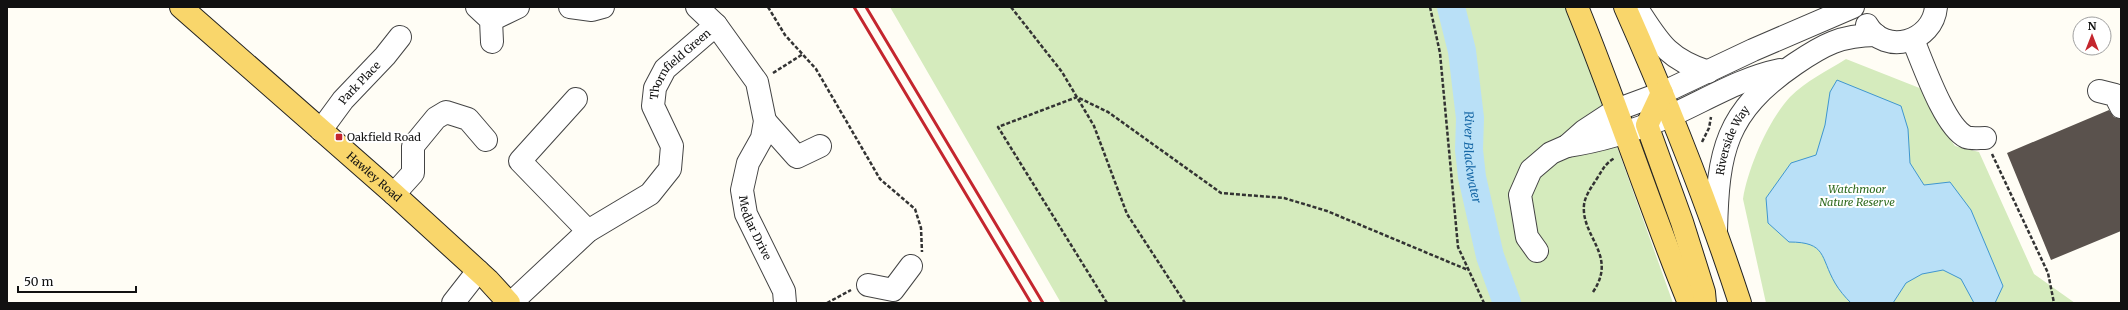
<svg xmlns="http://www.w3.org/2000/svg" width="2128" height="310" font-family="Merriweather,serif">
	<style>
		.green { fill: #d5ebbd }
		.water { fill: #b9e0f7; stroke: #3f96cf }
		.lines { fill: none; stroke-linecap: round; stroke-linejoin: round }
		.river { stroke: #b9e0f7; stroke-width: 28 }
		.building { fill: #5a524d }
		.minor-casing { stroke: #444; stroke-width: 24 }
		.major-casing { stroke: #222; stroke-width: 24 }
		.path { stroke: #333; stroke-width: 2.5; stroke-dasharray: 4 2; stroke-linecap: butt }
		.minor { stroke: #fff; stroke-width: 22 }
		.major { stroke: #f9d66b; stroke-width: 22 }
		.rail { stroke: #c4262e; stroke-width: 3 }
		.poi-dot { fill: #c4262e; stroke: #fff; stroke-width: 1.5 }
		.labels { text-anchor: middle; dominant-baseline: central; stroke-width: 4; stroke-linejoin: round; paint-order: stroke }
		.street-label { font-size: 11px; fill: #111; stroke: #fff }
		.poi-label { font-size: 11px; fill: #111; stroke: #fff; text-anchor: start }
		.park-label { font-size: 11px; font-style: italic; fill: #2f6b1f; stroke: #fff }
		.water-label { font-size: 12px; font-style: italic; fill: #1768a6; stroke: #fff }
	</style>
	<rect width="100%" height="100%" fill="#fffdf5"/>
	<!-- green -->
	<path class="green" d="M890,7h677l106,296h-612z
		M1846,59l76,30 18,36 15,21 24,6 55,122 41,29h-309l-23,-104c5,-31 25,-78 47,-102 16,-16 37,-26 56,-38z"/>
	<!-- water -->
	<path class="water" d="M1837,80l64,26 7,23 2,34 14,22 26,-3 21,28 32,76 -8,17h-21l-13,-24 -18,-9 -21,4 -16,9 -13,20h-42c-6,-6 -12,-13 -16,-20 -15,-26 -8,-41 -46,-41l-21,-19 -2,-25 25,-35 25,-8 9,-30 5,-33z"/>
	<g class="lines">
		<!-- river -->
		<path class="river" id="s1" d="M1451,7l11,44 8,67 -1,32 3,27 18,79 17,47"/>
	</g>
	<!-- building -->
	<path class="building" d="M2109,110l5,7 7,2v112l-70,29 -44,-107z"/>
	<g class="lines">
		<!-- minor casing -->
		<g class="minor-casing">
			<g id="minor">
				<path d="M477,7l14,13 1,22"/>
				<path d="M570,7l22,3 11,-3"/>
				<path id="s2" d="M697,7l19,18 41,57 8,39 -3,17 -14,25 -6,27 4,24 38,77 1,12"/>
				<path d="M1636,7c23,35 30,51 72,65"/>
				<path d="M491,20l27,-13"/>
				<path d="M1867,25c18,31 66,17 69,-18"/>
				<path d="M1913,40c10,23 31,86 53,97 5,2 13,1 19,1"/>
				<path d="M2099,91l16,4 6,12"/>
				<path d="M576,99l-56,62 68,70"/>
				<path d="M765,121l32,36 23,-11"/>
				<path id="s3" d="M321,130l22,-30 42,-44 15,-19"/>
				<path d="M1567,146c36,-5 69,-16 103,-30 36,-16 71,-38 110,-46"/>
				<path d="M394,194l19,-21v-27l23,-28 10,-6 22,7 18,21"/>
				<path id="s4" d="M1716,231c2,-80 9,-119 79,-167 28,-19 46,-29 81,-29"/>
				<path d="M1537,251l-10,-14 -7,-42 11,-25 20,-17 16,-7 17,-15 32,-21 46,-17 91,-43 100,-43"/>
				<path d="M868,285l25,5 18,-24"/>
				<path d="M453,303l25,-32"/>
				<path id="s5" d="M511,303l77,-72 62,-37 20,-25 2,-23 -19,-40 2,-18 10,-19 51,-44"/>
			</g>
		</g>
		<!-- major casing -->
		<g class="major-casing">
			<g id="major">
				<path id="s6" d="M181,7l213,187 94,86 21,23"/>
				<path d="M1577,7c40,98 72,198 112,296"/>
				<path d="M1625,7c43,97 82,195 115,296"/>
				<path d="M1662,93l-15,32 35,97 22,70 1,11"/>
			</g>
		</g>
		<!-- path -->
		<path class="path" d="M768,7l17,28 31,34 64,110 35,30 6,19 1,24
			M1011,7l51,65 32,54 33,88 58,89
			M1430,7l10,46 18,194 26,56
			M773,73l30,-19
			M1702,142l7,-14 2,-11
			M1992,154l56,119 6,30
			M1593,292c25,-37 -12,-55 -9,-87 1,-9 7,-17 12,-25 6,-9 9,-17 19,-22
			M827,303l24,-13
			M1107,303l-109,-176 79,-30 31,15 113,81 63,5 43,13 141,59"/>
		<!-- minor -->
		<use href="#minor" class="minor"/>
		<!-- major -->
		<use href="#major" class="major"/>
		<!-- rail -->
		<path class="rail" d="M854,7l177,296
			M866,7l177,296"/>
	</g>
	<!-- markers -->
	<rect class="poi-dot" x="335" y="133" width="8" height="8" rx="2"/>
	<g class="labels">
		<!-- street labels -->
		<g class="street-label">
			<text stroke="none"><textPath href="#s5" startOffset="329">Thornfield Green</textPath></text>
			<text stroke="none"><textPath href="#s3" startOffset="61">Park Place</textPath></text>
			<text stroke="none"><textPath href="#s4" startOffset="93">Riverside Way</textPath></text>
			<text stroke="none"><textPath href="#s6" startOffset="257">Hawley Road</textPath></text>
			<text stroke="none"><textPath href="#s2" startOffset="250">Medlar Drive</textPath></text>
		</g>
		<!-- poi labels -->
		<g class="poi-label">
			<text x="347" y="137">Oakfield Road</text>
		</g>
		<!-- park labels -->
		<g class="park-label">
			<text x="1857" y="189">Watchmoor<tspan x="1857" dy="13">Nature Reserve</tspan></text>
		</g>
		<!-- water labels -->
		<g class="water-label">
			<text stroke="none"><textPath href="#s1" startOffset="152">River Blackwater</textPath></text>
		</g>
	</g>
	<!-- border -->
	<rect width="2128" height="310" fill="none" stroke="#111111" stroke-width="16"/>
	<!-- north arrow -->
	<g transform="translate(2092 36)"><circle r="19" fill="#ffffff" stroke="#a0a0a0"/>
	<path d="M0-3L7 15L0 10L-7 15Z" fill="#c4262e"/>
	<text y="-6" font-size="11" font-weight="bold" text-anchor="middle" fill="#111111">N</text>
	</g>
	<!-- scale -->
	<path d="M18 286v6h118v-6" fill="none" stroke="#111111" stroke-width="2"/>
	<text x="24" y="286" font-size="12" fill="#111111" stroke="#ffffff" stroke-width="3" paint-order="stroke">50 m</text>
</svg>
